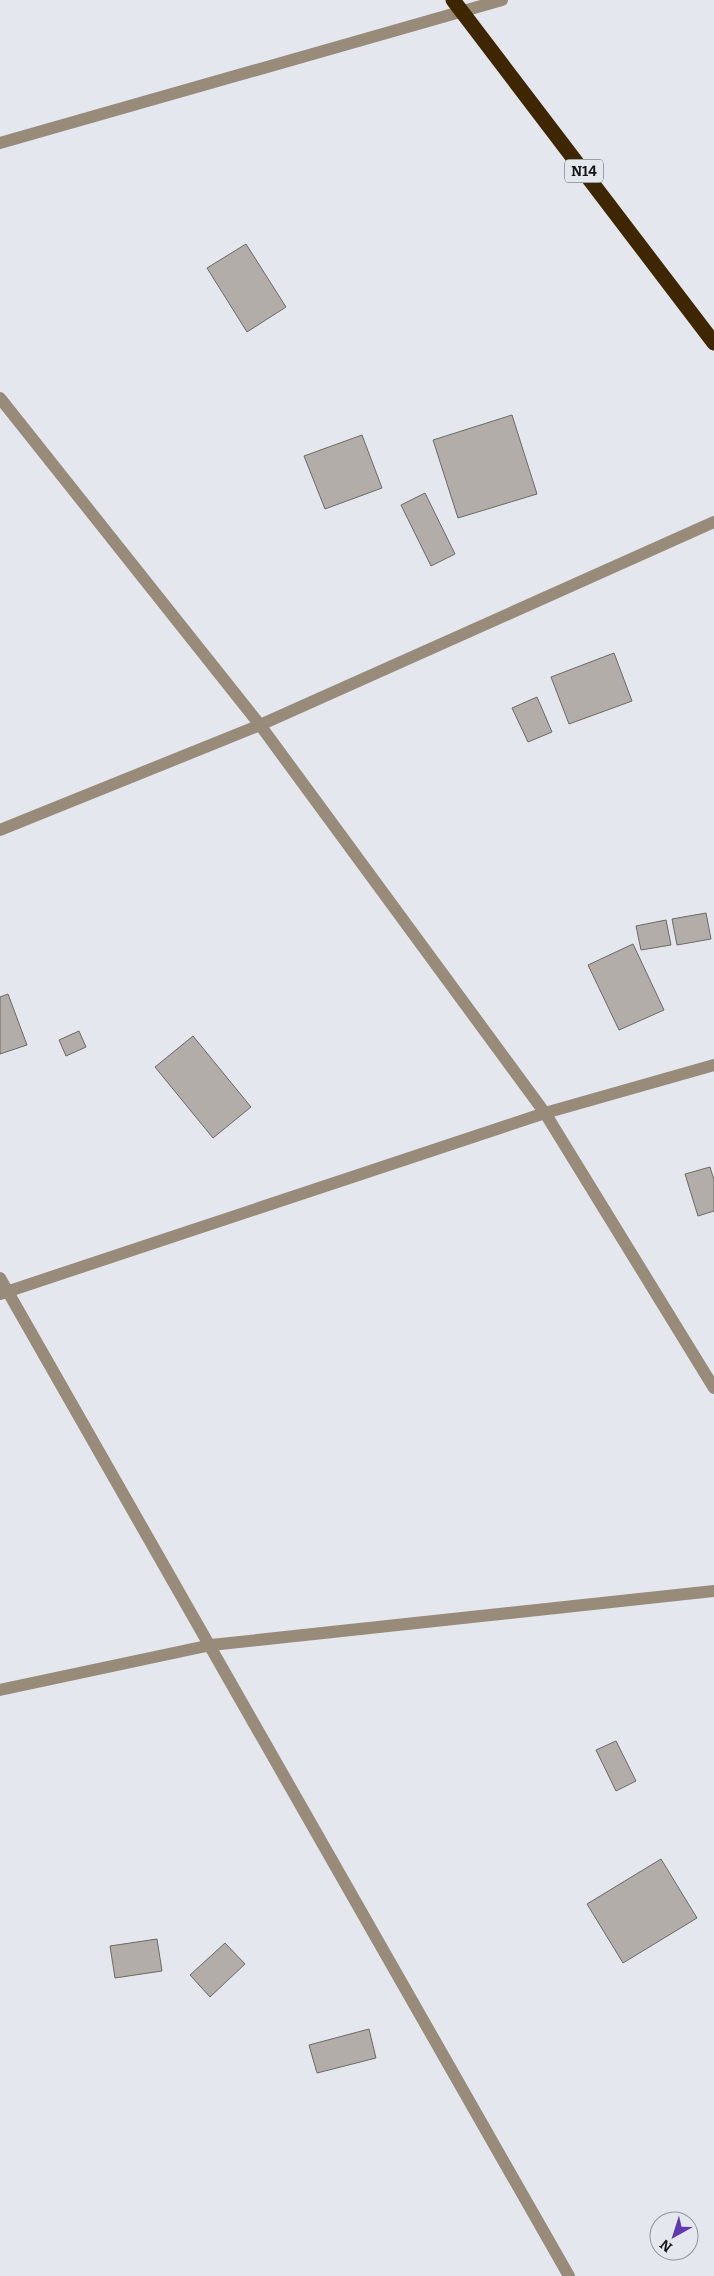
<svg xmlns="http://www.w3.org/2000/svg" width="714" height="2276" font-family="Bitter,serif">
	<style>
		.building { fill: #b2ada8; stroke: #6d6964 }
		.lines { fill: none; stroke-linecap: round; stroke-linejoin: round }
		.minor { stroke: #988b7a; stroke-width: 12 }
		.highway { stroke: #3e2600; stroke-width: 15 }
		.labels { text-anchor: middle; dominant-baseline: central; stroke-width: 4; stroke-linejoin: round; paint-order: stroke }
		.shield { fill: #e4e8ee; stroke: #535659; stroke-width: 1 }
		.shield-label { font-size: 14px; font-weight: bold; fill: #151719 }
	</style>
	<rect width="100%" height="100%" fill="#e4e8ee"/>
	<!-- building -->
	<path class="building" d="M246,244l40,63 -39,25 -40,-64z
		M512,415l25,79 -79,24 -25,-78z
		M362,435l20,53 -57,21 -21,-53z
		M425,493l30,61 -24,12 -30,-61z
		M614,653l18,48 -63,23 -18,-47z
		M537,697l15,35 -24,10 -16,-34z
		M706,913l5,26 -34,6 -5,-26z
		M666,920l5,25 -30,5 -5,-24z
		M633,944l31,66 -45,20 -31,-65z
		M8,994l19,51 -27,9v-57z
		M79,1031l7,16 -20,9 -7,-16z
		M193,1036l58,71 -38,31 -58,-71z
		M710,1167l4,13v31l-16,5 -13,-42z
		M616,1741l20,40 -20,10 -20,-41z
		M661,1859l36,59 -74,45 -36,-59z
		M157,1939l5,32 -47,7 -5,-32z
		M225,1943l20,21 -35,33 -20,-22z
		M369,2029l7,29 -59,15 -8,-28z"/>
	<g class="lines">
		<!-- minor -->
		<path class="minor" d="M0,143l502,-143
			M0,398l260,327 285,388 169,275
			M0,830l260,-105 454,-203
			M0,1278l569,998
			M0,1294l545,-181 169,-48
			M0,1690l211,-45 503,-54"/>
		<!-- highway -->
		<path class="highway" d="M453,0l261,343"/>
	</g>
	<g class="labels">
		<!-- shield labels -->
		<rect class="shield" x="565" y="159.5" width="38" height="23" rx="4"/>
		<g class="shield-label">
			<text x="584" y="171">N14</text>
		</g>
	</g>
	<!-- north arrow -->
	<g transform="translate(674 2236) rotate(219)"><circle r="24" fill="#e4e8ee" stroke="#919499"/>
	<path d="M0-4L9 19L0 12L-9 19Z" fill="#6038b0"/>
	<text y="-8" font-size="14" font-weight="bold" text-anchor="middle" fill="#151719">N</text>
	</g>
</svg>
